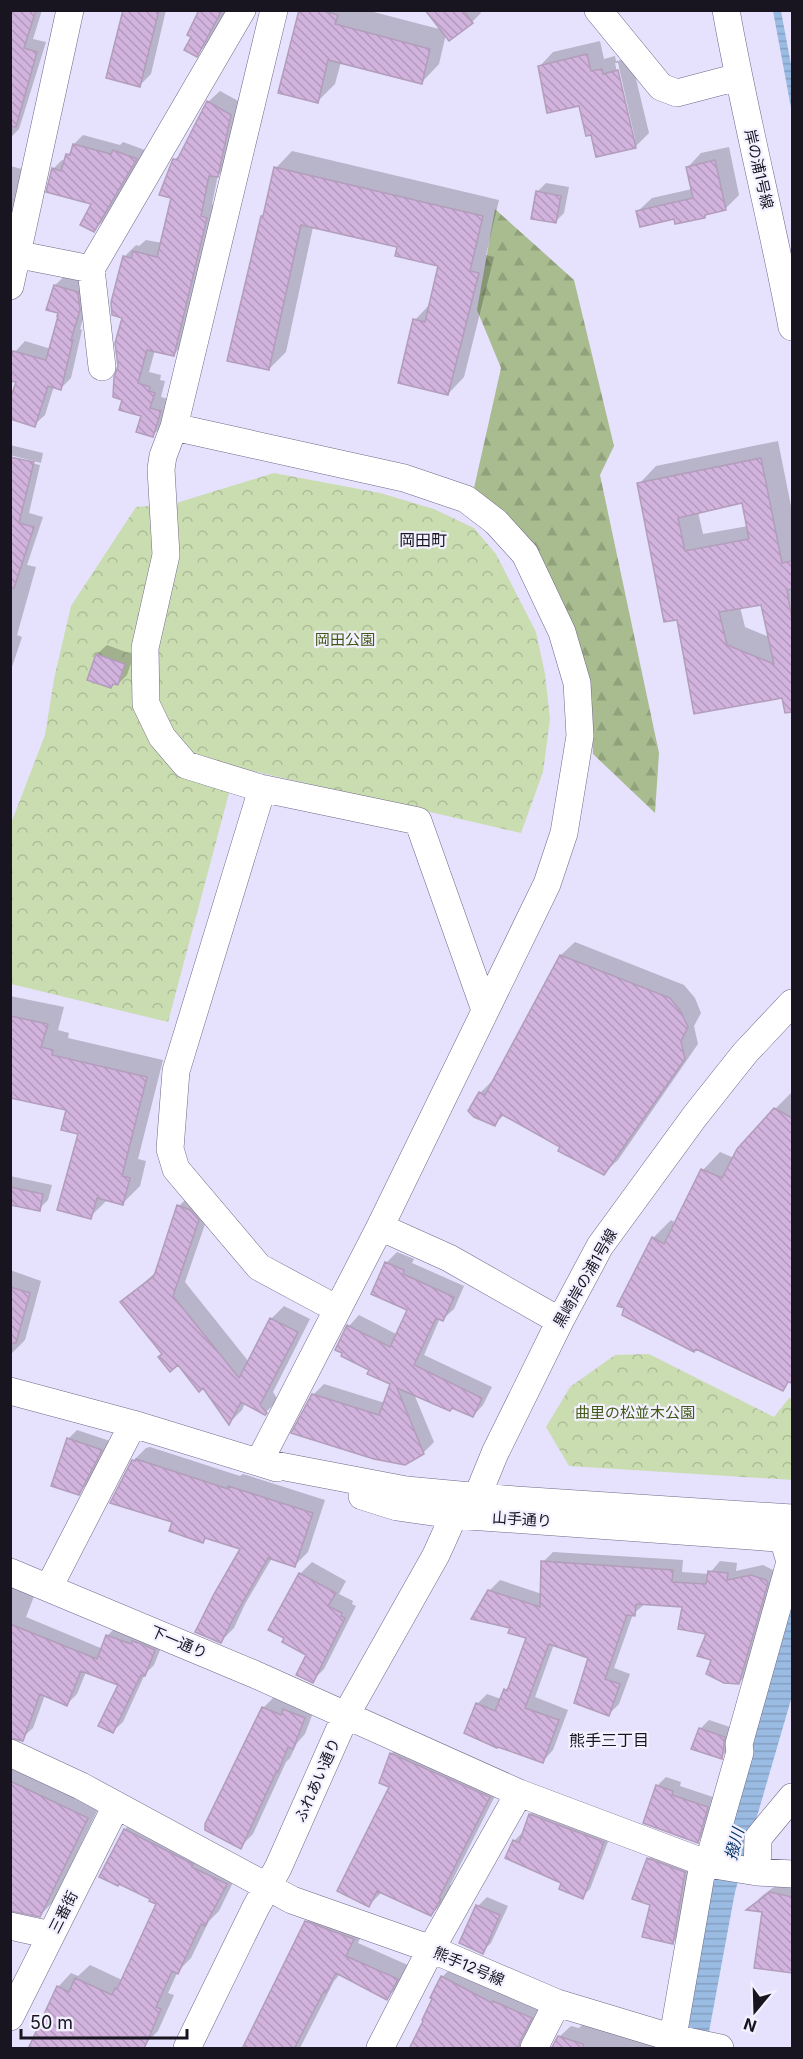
<svg xmlns="http://www.w3.org/2000/svg" width="803" height="2059" font-family="Inter,'Noto Sans JP',sans-serif">
	<style>
		.forest { fill: url(#forest-firs) }
		.park { fill: url(#park-crowns) }
		.water { fill: url(#water-rules) }
		.shadow { fill: #0003; fill-rule: evenodd }
		.building { fill: url(#building-back-hatch); stroke: #b29dba; stroke-width: 1.5; fill-rule: evenodd }
		.lines { fill: none; stroke-linecap: round; stroke-linejoin: round }
		.minor-casing { stroke: #6f6887; stroke-width: 28 }
		.minor { stroke: #fff; stroke-width: 27 }
		.labels { text-anchor: middle; dominant-baseline: central; stroke-width: 4.5; stroke-linejoin: round; paint-order: stroke }
		.street-label { font-size: 15px; fill: #181521; stroke: #f3f1ff }
		.park-label { font-size: 15px; fill: #425916; stroke: #f3f1ff }
		.neighbourhood-label { font-size: 16px; fill: #181521; stroke: #f3f1ff }
		.water-label { font-size: 16px; font-style: italic; fill: #053666; stroke: #f3f1ff }
	</style>
	<defs>
		<pattern id="forest-firs" width="22" height="20" patternUnits="userSpaceOnUse" patternTransform="scale(1.5)"><rect width="22" height="20" fill="#a8bc8f"/><path d="M5 1l3.5 6h-7zM16 11l3.5 6h-7z" fill="#90a17b"/></pattern>
		<pattern id="park-crowns" width="20" height="18" patternUnits="userSpaceOnUse" patternTransform="scale(1.5)"><rect width="20" height="18" fill="#caddb1"/><path d="M2 6a3 3 0 1 1 6 0M12 15a3 3 0 1 1 6 0" fill="none" stroke="#adbd98"/></pattern>
		<pattern id="water-rules" width="6" height="5" patternUnits="userSpaceOnUse" patternTransform="scale(1.5)"><rect width="6" height="5" fill="#9abbe2"/><path d="M0 2.5h6" fill="none" stroke="#84a0c2"/></pattern>
		<pattern id="building-back-hatch" width="6" height="6" patternUnits="userSpaceOnUse" patternTransform="scale(1.5)"><rect width="6" height="6" fill="#d1b3dd"/><path d="M-1 5l2 2M0 0l6 6M5-1l2 2" fill="none" stroke="#b399bd"/></pattern>
	</defs>
	<rect width="100%" height="100%" fill="#e6e1fd"/>
	<!-- forest -->
	<path class="forest" d="M495,209l79,71 40,166 -14,29 59,278 -4,60 -62,-59 -3,-60 -77,-168 -39,-38 27,-120 -24,-58z"/>
	<!-- park -->
	<path class="park" d="M274,473l106,20 54,16 40,19 22,26 40,78 9,42 5,45 -7,53 -22,61 -285,-66 -68,255 -157,-38 -1,-158 35,-91 9,-56 17,-73 65,-99 37,-3z
		M649,1354l125,63 15,-19 3,1v81l-223,-14 -23,-39 24,-40 45,-32z"/>
	<!-- water -->
	<path class="water" d="M773,11h8l11,59v43z
		M792,1586v110l-57,196 -29,156h-26l28,-162z"/>
	<!-- shadow -->
	<path class="shadow" d="M10,10h32l-9,29 13,3 -27,87 -9,9z
		M124,10h42l-15,64 -11,11z
		M201,10h26l-20,34 -11,11 -3,-18z
		M301,10h65l77,20 -6,-20h42l2,3 -9,9 -26,12 -7,30 -17,18 -81,-20 -6,22 -18,18z
		M600,41l4,18 11,-3 1,5 15,-3 18,75 -14,14 -43,-14 -12,-29 -40,-38 13,-14zM615,63h3l17,76h-3z
		M220,91l22,12 -13,61 -11,11 -6,29 6,2 -33,137 -12,12 -18,-5 -6,22 12,3 -1,5 5,1 -4,16 11,3 -7,23 -12,12 -11,-21 -18,-16 -5,-32 5,-49v-60l12,-12 3,1 7,-6 16,3 11,-47 1,-36 9,-8 25,-50z
		M83,135l37,10 3,-3 22,8 -42,71 -9,9 -1,-27 -40,-34 9,-9 3,1 9,-17z
		M729,147l10,48 -13,13 -17,4 -4,5 -30,1 -37,-7 14,-13 40,-9 -4,-22 13,-14z
		M292,151l207,49 -13,55 8,2 -30,120 -16,17 -33,-74 16,-17 9,-38 -41,-19 -86,-19 -27,125 -17,17 -7,-153 4,-3 10,-45z
		M10,166l16,4 -16,52z
		M546,183l23,4 -5,26 -9,9 -18,-30z
		M66,275l22,7 1,17 -9,30 2,1 -11,48 -10,10 -7,-2 -9,29 -11,10 -16,-44 -8,-2v-27l4,1 11,-12 26,8 9,-37 -12,-3 7,-24z
		M778,441l14,70v183l-96,18 -18,-93 -39,-135 17,-18zM743,501l5,25 -45,8 -5,-22zM762,604l7,33 -24,-10 -5,-20z
		M10,445l33,8 -2,10 -31,-8z
		M10,458l30,7 -11,48 14,4 -16,48 9,2 -19,68 5,2 -12,36z
		M107,645l27,10 -7,20 -9,9 -3,-1 -4,3 -22,-7 8,-25z
		M575,942l109,43 11,13 6,15 -7,13 4,18 -80,116 -14,13 -42,-27 -57,-32 -11,11 -14,-32 14,-14 67,-124z
		M10,996l54,11 -6,23 11,3 -1,5 95,22 -25,99 8,2 -6,25 -17,17 -15,-4 -18,18 -10,-84 -12,-24 -58,-12z
		M792,1092v290l-2,-1 -8,8 -129,-151 18,-18 5,3 27,-53 17,-18 14,6 41,-49z
		M10,1176l42,9 -4,15 -9,9 -29,-6z
		M192,1193l19,14 -26,75 64,80 22,-43 13,-13 26,13 -37,73 5,8 -13,13 -20,-10 -3,7 -12,12 -26,-36 -26,-23 -15,-10 -41,-51 34,-30 23,-66z
		M397,1252l17,7 -2,4 52,23 -10,23 -11,10 -3,-1 -16,37 68,32 -9,18 -10,11 -59,-22 20,48 -11,11 -110,-58 11,-11 61,19 6,-20 -54,-34 12,-23 10,-11 39,20 11,-26 -36,-16 14,-31z
		M10,1270l31,11 -16,59 -13,13 -2,-1z
		M77,1430l33,11 -23,43 -9,9 -10,-54z
		M150,1447l90,29 3,-2 82,26 -17,52 -13,13 -23,-7 -27,46 -11,24 -13,13 22,-92 -36,-12 -4,4 -29,-20 -41,-60 13,-13z
		M553,1552l130,8 -1,12 27,2 11,-13 17,2 -1,8 27,-6 14,7 -28,100 -10,11 -26,-24 -5,-26 -24,-28 -38,-2 -13,11 -19,54 16,6 -11,30 -10,10 -19,-57 -36,-13 -19,53 33,13 -15,40 -10,11 -66,-57 10,-10 14,5 4,-9 6,-5 17,-48 -16,-11 -23,-35 11,-11 42,14 1,-32z
		M312,1562l34,19 -7,13 14,7 -1,3 4,2 -32,63 -12,12 -4,-27 -22,-16 -16,-9 30,-55z
		M10,1582l26,9 -10,26 77,32 4,-13 10,-10 47,14 -10,25 -9,9 -22,48 -10,9 7,-46 -34,-13 -9,22 -10,10 -22,-9 -12,33 -10,9 -13,-4z
		M276,1695l40,10 -11,29 -8,9 -7,15 -4,4 -33,72 -13,13 23,-139z
		M709,1720l24,8 -3,20 -9,9 -21,-28z
		M404,1741l97,43 -51,101 3,1 -9,16 -13,12 -49,-22 -13,13 22,-119 -10,-4 11,-29z
		M10,1764l90,41 -47,97 -13,13 -30,-75z
		M666,1777l15,5 -1,4 36,12 -10,35 -9,8 -40,-55z
		M538,1807l73,27 -21,55 -8,8 -68,-56 8,-8 2,1 6,-20z
		M139,1816l100,54 -20,41 -10,10 -18,37 -13,13 -10,22 6,2 -16,36 -12,12 -88,-56 13,-14 7,3 12,-11 32,15 36,-77 -6,-5 -33,-16 -18,-5 24,-48z
		M657,1850l37,13 -12,70 -9,9 -21,-38 -4,-45z
		M786,1878l6,1v93l-36,-5 8,-56 -15,-2 14,-14z
		M487,1897l21,9 -17,37 -9,9 -21,-10 17,-36z
		M320,1909l46,16 -8,18 52,23 -10,18 -13,14 -46,-25 -7,8 -34,67h-57l63,-126z
		M453,1966l89,41 -6,41h-125l31,-71z
		M588,2019l73,22 -3,7h-106l7,-11 12,-11 8,2z"/>
	<!-- building -->
	<path class="building" d="M10,10h26l-12,38 13,4 -21,75 -6,-1z
		M123,10h36l-19,77 -34,-9z
		M199,10h23l-25,47 -13,-7 7,-13 -4,-2z
		M299,10h21l18,5 -3,9 95,25 -8,35 -94,-24 -10,43 -40,-10z
		M425,10h38l10,13 -24,18z
		M587,54l4,17 11,-2 1,5 15,-4 18,78 -40,9 -5,-22 -5,1 -7,-30 -32,7 -9,-47z
		M207,101l24,14 -13,62 -9,-1 -8,40 6,2 -33,138 -27,-6 -9,33 12,4 -1,4 6,2 -5,15 11,3 -8,26 -17,-5 5,-16 -22,-6 3,-10 -9,-3 1,-20 4,-11 -3,-23 7,-25 -10,-3 -1,-13 12,-46 8,2 2,-7 24,6 14,-59 -12,-3 14,-36 4,1z
		M73,144l38,10 2,-4 24,9 -43,73 -14,-7 11,-21 -45,-12 6,-24 9,3 5,-17 4,1z
		M715,160l11,50 -21,5v3l-30,6 -1,-5 -34,8 -4,-16 57,-13 -7,-31z
		M274,167l209,49 -13,55 9,2 -31,122 -50,-12 15,-64 12,3 13,-56 -43,-10 2,-9 -96,-22 -32,145 -42,-9 34,-145h2z
		M536,191l25,5 -5,27 -25,-4z
		M54,285l24,7 2,18 -9,30h2l-12,50 -13,-4 -13,41 -25,-8v-20l6,-17 -6,-1v-20l3,-10 33,9 12,-44h-1l1,-3 -12,-3z
		M10,457l24,5 -15,61 15,4 -20,61 -4,-1z
		M761,458l21,105 10,-2v28l-5,1 5,30v92l-7,1 -3,-15 -88,16 -17,-94 -13,2 -27,-139zM742,503l7,36 -64,12 -7,-33zM761,605l13,59 -47,-19 -8,-33z
		M96,654l29,10 -7,21 -5,-1 -2,4 -24,-8z
		M560,955l110,43 11,14 7,15 -7,14 4,18 -81,116 -46,-24 2,-4 -59,-33 -6,12 -21,-9 -6,-6 11,-19 6,3z
		M10,1016l38,8 -7,23 12,3 -1,5 95,22 -25,99 8,2 -7,27 -26,-7 -6,21 -34,-9 21,-76 -17,-4 5,-20 -56,-12z
		M774,1108l18,10v265l-4,-1 -5,9 -87,-42 -2,3 -72,-37 2,-7 -7,-2 35,-69 12,7 37,-75 21,9 15,-29z
		M10,1187l33,7 -3,17 -30,-6z
		M177,1205l13,5 9,10 -26,76 66,82 31,-60 28,14 -38,73 7,8 -2,2 -24,-13 -12,23 -26,-37 -4,4 -21,-27 -8,7 -12,-15 4,-3 -42,-52 34,-26z
		M385,1262l19,8 -1,4 51,23 -11,24 -7,-3 -22,47 68,33 -9,19 -21,-9 -2,3 -53,-23 27,66 -19,11 -31,-6 -83,-26 21,-39 67,21 11,-31 -23,-10 2,-4 -28,-14 1,-3 -7,-3 12,-25 43,22 17,-37 -36,-16z
		M10,1287l20,6 -14,50h-6z
		M67,1438l35,12 -23,45 -28,-9z
		M136,1459l92,30v-3l85,27 -18,54 -27,-9 -35,61 -12,24 -26,-11 19,-38 26,-45 -35,-11 -2,5 -34,-12 3,-9 -62,-19 22,-43 3,1z
		M541,1561l132,9 -1,12 34,2 2,-13 20,2 -1,7 24,-5 15,5 2,3 -29,101 -15,-1 -18,-9 5,-14 -14,-4 9,-22 -28,-5 4,-22 -46,-3 -1,12 -8,-1 -22,64 15,5 -11,32 -35,-13 14,-45 -39,-14 -24,64 34,12 -16,43 -45,-16 -1,1 -33,-15 12,-30 19,8 9,-22 3,2 19,-53 -18,-5 2,-5 -39,-9 17,-29 52,17z
		M299,1573l37,20 -8,13 14,7 -1,3 4,2 -32,65 -17,-8 10,-20 -24,-13 2,-4 -16,-8z
		M10,1624l87,35 9,-24 25,9 1,-3 7,2 16,7 -10,26 -4,-1 -28,58 -15,-7 20,-41 -37,-14 -14,35 -27,-12 -17,47 -13,-3z
		M262,1707l19,8 2,-6 22,9 -12,31 -5,-2 -10,25h-2l-35,77 -36,-19v-6z
		M699,1728l26,9 -3,22 -31,-10z
		M390,1753l100,44 -51,101 2,1 -10,17 -54,-25 -8,16 -32,-16 52,-104 -10,-4z
		M10,1781l78,37 -48,99 -30,-6z
		M656,1785l17,6 -1,4 36,12 -10,36 -55,-20z
		M529,1814l75,28 -21,57 -24,-10 2,-6 -56,-25 8,-18 6,3z
		M124,1829l69,35 -1,3 35,17 -22,42 -4,-2 -23,50 -6,-3 -16,36 5,2 -17,40h-116l29,-63 12,6 6,-14 37,17 3,-7 2,1 39,-85 -7,-3 1,-2 -31,-15 -1,2 -19,-9z
		M647,1858l38,14 -12,72 -31,-7 8,-32 -18,-6z
		M770,1892l22,5v76l-38,-5 8,-56 -16,-2z
		M476,1905l24,10 -17,39 -24,-11z
		M305,1921l49,18 -8,17 52,23 -11,21 -51,-27 -10,19 -2,-1 -30,58h-52z
		M441,1976l51,27 1,-2 39,17 -12,23 -2,8h-109l14,-28 -1,-1 10,-21 -2,-1z
		M558,2036l25,8v5h-32z"/>
	<g class="lines">
		<!-- minor casing -->
		<g class="minor-casing">
			<path id="minor" d="M274,10l-100,417 230,51 62,21 30,23 29,32 37,78 15,51 3,53 -16,97 -17,51 -167,343 -121,235 147,28 110,10 276,18
				M598,10l63,77 16,6 61,-16
				M726,10c19,107 46,211 66,317
				M10,253l81,16 151,-259
				M91,269l11,98
				M10,286l60,-276
				M174,427l-11,29 -2,13 5,86 -21,93 1,56 16,33 24,28 74,23 158,33 67,189
				M260,788l-1,11 -83,272 -6,78 6,20 83,98 65,35 13,5
				M380,1227l69,31 111,63
				M10,1391l123,33 144,44
				M362,1496l35,11 57,8 338,24
				M10,1572l244,102 265,119 189,71 49,8 35,2
				M49,1587l84,-163
				M10,1753l71,33 211,114 139,49 126,54 116,35 47,10
				M757,1872l1,-34 34,-41
				M10,1926l41,9
				M10,2017l106,-211
				M187,2048l69,-141 22,-39 68,-153 90,-160 18,-40 23,-18 18,-44 65,-132 40,-75 95,-130 50,-63 47,-50
				M380,2048l51,-99 88,-156
				M534,2048l23,-45
				M671,2048l30,-173 7,-11 32,-112 -1,-8 51,-182 -7,-24"/>
		</g>
		<!-- minor -->
		<use href="#minor" class="minor"/>
	</g>
	<g class="labels">
		<!-- street labels -->
		<g class="street-label">
			<text transform="translate(759 169) rotate(77)">岸の浦1号線</text>
			<text transform="translate(585 1278) rotate(-60)">黒崎岸の浦1号線</text>
			<text transform="translate(522 1519) rotate(4)">山手通り</text>
			<text transform="translate(179 1642) rotate(23)">下一通り</text>
			<text transform="translate(317 1780) rotate(-66)">ふれあい通り</text>
			<text transform="translate(63 1912) rotate(-63)">三番街</text>
			<text transform="translate(469 1966) rotate(23)">熊手12号線</text>
		</g>
		<!-- park labels -->
		<g class="park-label">
			<text x="345" y="639">岡田公園</text>
			<text x="635" y="1412">曲里の松並木公園</text>
		</g>
		<!-- neighbourhood labels -->
		<g class="neighbourhood-label">
			<text x="423" y="540">岡田町</text>
			<text x="609" y="1740">熊手三丁目</text>
		</g>
		<!-- water labels -->
		<g class="water-label">
			<text transform="translate(734 1844) rotate(-75)">撥川</text>
		</g>
	</g>
	<!-- border -->
	<rect width="803" height="2059" fill="none" stroke="#181521" stroke-width="24"/>
	<!-- north arrow -->
	<g transform="translate(755 2011) rotate(199)" stroke="#f3f1ff" stroke-width="4.5" paint-order="stroke">
	<path d="M0-4.5L10 22L0 15L-10 22Z" fill="#181521"/>
	<text y="-9" font-size="16" font-weight="bold" text-anchor="middle" fill="#181521">N</text>
	</g>
	<!-- scale -->
	<path d="M21 2029v9h166v-9" fill="none" stroke="#181521" stroke-width="3"/>
	<text x="30" y="2029" font-size="18" fill="#181521" stroke="#f3f1ff" stroke-width="4.5" paint-order="stroke">50 m</text>
</svg>
